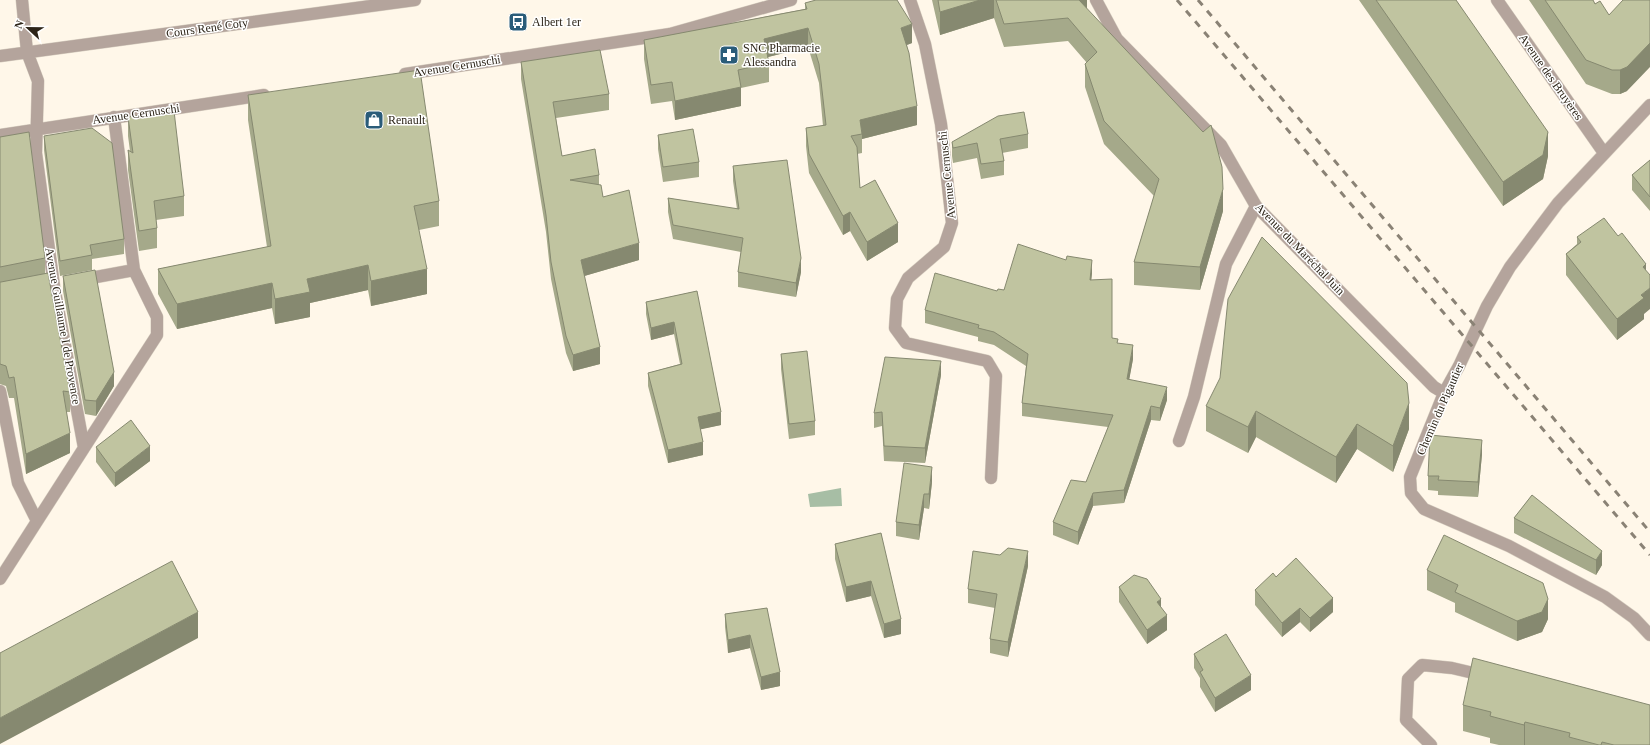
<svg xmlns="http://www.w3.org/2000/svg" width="1650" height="745" font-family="'Times New Roman',serif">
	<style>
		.water { fill: #a7bea5 }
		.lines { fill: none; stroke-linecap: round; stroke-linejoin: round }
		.minor-casing { stroke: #d9d1c3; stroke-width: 13 }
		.minor { stroke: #b4a49c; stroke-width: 12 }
		.rail { stroke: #8a8275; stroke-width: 3; stroke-dasharray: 7 7; stroke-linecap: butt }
		.wall { fill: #a5a98a }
		.shaded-wall { fill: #868970 }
		.building { fill: #c0c4a0; stroke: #868970 }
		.labels { text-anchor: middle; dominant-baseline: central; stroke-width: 3; stroke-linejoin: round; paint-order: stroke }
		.poi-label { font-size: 12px; fill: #2c2418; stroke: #fff; text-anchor: start }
		.street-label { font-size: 12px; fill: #2c2418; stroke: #fff }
	</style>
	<rect width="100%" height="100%" fill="#fff7e9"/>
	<!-- water -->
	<path class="water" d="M841,488l1,18 -32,1 -2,-13z"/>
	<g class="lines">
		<!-- minor casing -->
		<g class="minor-casing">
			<path id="minor" d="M910,0l15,44 16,80 11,99 -8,24 -36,31 -11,21 -2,29 11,15 81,18 9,15 -5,102
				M1096,0l21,39 104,106 35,61 178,181 10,6
				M1497,0l107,153
				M0,56l415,-56
				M405,74l265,-40 121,-34
				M1650,105l-92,98 -48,64 -23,39 -28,60 -15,27 -34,84 1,16 13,16 85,37 96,51 29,21 16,17
				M0,135l264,-40
				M80,280l54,-10
				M0,391l18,92 19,38
				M1179,441l15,-44 32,-133 30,-58
				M84,448l73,-113v-18l-23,-47 -20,-153
				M0,579l84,-131 -30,-162 -18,-133 2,-72 -11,-29 -5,-52
				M1431,745l-25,-25 2,-41 14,-14 30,3 34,8"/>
		</g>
		<!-- minor -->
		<use href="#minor" class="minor"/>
		<!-- rail -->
		<path class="rail" d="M1177,0l473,555
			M1198,0l452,532"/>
	</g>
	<!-- wall -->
	<path class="wall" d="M932,0h155v9l136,202 -23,79 -66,-5v-23l20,-66 -50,-52 -19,-57v-23l2,-1 -19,-22 -64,6 -10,-29 -54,17z
		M1359,0h97l92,156 -5,23 -40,27z
		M1529,0h64l2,4 5,-3 27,90 -7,3h-8l-26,-10z
		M805,3l107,40 -5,2 10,80 -55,14v14l-5,1 3,34 38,54 -31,19 -17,-30 -7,4 -34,-62 -3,-27v-18l17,-2 -4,-43 -11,-36 -40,10 1,6v19l-28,6v18l-66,14 -3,-19 -21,3 -7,-45v-19l161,-31z
		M521,62l88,32v16l-53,8 6,38 37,19v10l4,12 36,63 -55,16 16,88 -27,7 -7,-18 -15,-74 -5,-47 -25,-153z
		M248,95l191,106v25l-20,4 8,64 -56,12 -3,-16 -58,13v14l-35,7 -3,-16 -95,21 -19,-35v-25l109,-22 -19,-127z
		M128,117l56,79v20l-28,4 1,8v20l-18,3 -11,-81v-20l2,1 -2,-15z
		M1028,134v14l-26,5 2,8v14l-23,4 -4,-21 -24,5 -1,-7v-14z
		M658,135l41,27v15l-36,5 -5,-33z
		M44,136l80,103v15l-32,5v11l-32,6 -16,-126z
		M0,137l45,121v16l25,118v20h-4l4,41 -44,21 -12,-76h-5l-3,-12 -6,-2z
		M1650,160v51l-18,-21v-15z
		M733,166l68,106 -5,25 -58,-10v-15l3,-20 -68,-13 -5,-27v-14l69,11 -4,-28z
		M1577,237l67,77v5l-27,21 -51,-65v-21l11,-10z
		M1092,273l-1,7 21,58 21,21 -4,20 38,21 -7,21 -9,-1 -27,83 -31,3 -15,39 -25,-10v-13l33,-40 22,-55 -86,-11v-13l4,-37 -32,-21 -16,-4v-4l-53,-14v-13l72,-19z
		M63,276l51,110 -18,30 -11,-2 -22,-123z
		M697,291l24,134 -21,4 3,26 -35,8 -20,-77v-13l32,-9 -6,-30 -23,6 -5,-26v-12z
		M781,354l34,67v14l-26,4 -8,-70z
		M941,375l-16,88 -41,-2 -2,-35 -8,2v-15z
		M1206,406l203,23 -16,43 -36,-23 -21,34 -80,-46 -8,16 -42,-22z
		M96,447l54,14 -35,26 -19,-25z
		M1482,454l-4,43 -40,-2v-4l-10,-1v-14z
		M932,482l-3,27 -5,-1 -5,32 -23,-4v-14z
		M1532,495l70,70 -6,10 -82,-42v-15z
		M881,533l20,101 -17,4 -13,-42 -25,6 -11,-43v-15z
		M1028,566l-20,91 -18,-4v-14l5,-31 -27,-5v-14z
		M1427,570l121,49 -6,13 -25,9 -62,-29v-9l-28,-13z
		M1276,577l57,35 -23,20 -10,-10 -18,15 -27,-32v-15z
		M1119,587l42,20 6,23 -20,14 -28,-42z
		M767,608l13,78 -19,4 -11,-42 -22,5 -3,-26v-13z
		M1194,654l57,36 -36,22 -15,-25v-9l-6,-10z
		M1463,705l187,40h-151l-9,-2v-5l-27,-7z"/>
	<!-- shaded-wall -->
	<path class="shaded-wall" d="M980,0h14v18l-54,17v-23z
		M1076,0h11v15z
		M912,24v19l-11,4v-19z
		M808,28v19l-44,11v-19z
		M1650,43v24l-23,24 -7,3v-24z
		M741,87v19l-66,14v-19z
		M917,106v19l-55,14v-5l-2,-14z
		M1548,132v24l-5,23 -40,27v-24z
		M1223,189v22l-23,79v-23z
		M850,212v19l-7,4v-19z
		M898,223v19l-31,19v-19z
		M639,243v17l-58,17v-17z
		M801,258v14l-5,25v-14z
		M1092,260v13l-2,20v-13z
		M1646,264v21l-3,-18z
		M368,265v25l-58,13v14l-35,7v-25l32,-20z
		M427,269v25l-56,12v-25z
		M272,283v25l-95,21v-25z
		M1650,288v21l-6,5v5l-27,21v-21l24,-24z
		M674,322v12l-23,6v-12z
		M1133,345v14l-6,33v-13z
		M600,347v17l-27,7v-16z
		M941,361v14l-16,88v-15z
		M114,372v14l-18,30v-15z
		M1167,387v13l-7,21v-13z
		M1409,403v26l-16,43v-26z
		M1151,406v14l-27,83v-13z
		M1256,411v26l-8,16v-26z
		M721,412v13l-23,5v-13z
		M1357,424v25l-21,34v-26z
		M70,433v20l-44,21v-20z
		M1482,440v14l-4,43v-15z
		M703,442v13l-35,8v-13z
		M150,446v15l-35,26v-14z
		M932,467v15l-3,27v-15z
		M1093,493v13l-15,39v-13z
		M924,494v14l-5,32v-15z
		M1028,551v15l-20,91v-15z
		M1602,551v14l-6,10v-15z
		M871,581v15l-25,6v-15z
		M1333,598v14l-23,20v-14z
		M1161,599v15l-4,-12z
		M1548,599v20l-6,13 -25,9v-20z
		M1300,608v14l-18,15v-14z
		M198,612v26l-198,106v-26z
		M1167,615v15l-20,14v-14z
		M901,619v15l-17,4v-14z
		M750,635v13l-22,5v-13z
		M780,672v14l-19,4v-13z
		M1251,675v15l-36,22v-14z
		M1525,722v23h-1v-20z"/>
	<!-- building -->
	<path class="building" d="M816,0h81l15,24 -11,4 8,25 8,53 -57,14 2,14 -11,2 6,11 3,41 15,-8 23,43 -31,19 -17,-30 -7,4 -34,-62 -3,-26 20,-3 -7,-61 -11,-36 -44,11 5,24 -31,7 3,17 -66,14 -3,-19 -21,3 -7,-45 163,-31 -2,-6z
		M938,0h42l-40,12z
		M996,0h83l124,132 8,-7 11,42 1,22 -23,78 -66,-5 25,-83 -55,-58 -19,-57 12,-12 -29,-34 -64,6z
		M1376,0h80l92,132 -5,23 -40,27z
		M1545,0h48l2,4 5,-3 9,14 14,-15h27v43l-23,24 -7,3h-8l-26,-10z
		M600,50l9,44 -56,8 9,54 33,-7 4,26 -29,5 31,5 2,12 26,-7 10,53 -58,17 19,87 -27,8 -7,-19 -15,-74 -5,-47 -25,-153z
		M420,70l19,131 -25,5 13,63 -56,12 -3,-16 -61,14 3,13 -35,7 -3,-16 -95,21 -19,-35 113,-23 -23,-151z
		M174,111l10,85 -30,5 3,27 -18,3 -11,-81 5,3 -5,-36z
		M1024,112l4,22 -28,5 4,22 -23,3 -4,-21 -24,5 -1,-6 46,-26z
		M92,128l20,15 12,96 -34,6 2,10 -32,6 -16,-125z
		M693,129l6,33 -36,5 -5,-32z
		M29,132l16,126 -45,9v-130z
		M787,160l14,98 -5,25 -58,-11 5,-34 -70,-13 -5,-27 71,11 -6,-43z
		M1650,160v37l-18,-22z
		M1604,218l14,18 4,-3 24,31 -3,3 7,8v13l-9,7 3,3 -27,21 -51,-65 15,-12 -4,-5z
		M1262,237l145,146 2,20 -16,43 -36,-22 -21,33 -80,-46 -8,16 -42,-21 14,-28 8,-79z
		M1018,244l48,16 1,-4 25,4 -2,20 22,-1v59l6,1 -1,4 16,2 -6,34 40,8 -7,21 -9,-2 -27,84 -31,3 -15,39 -25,-10 18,-42 15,2 27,-67 -91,-12 6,-49 -34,-22 -16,-4 1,-3 -54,-15 10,-37 62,18 1,-2 6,1z
		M95,270l19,102 -18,29 -11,-1 -22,-124z
		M48,273l22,119 -7,-1 7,42 -44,21 -12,-77 -5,1 -3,-12 -6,-2v-82h1z
		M697,291l24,121 -23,5 5,25 -35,8 -20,-77 34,-9 -8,-42 -23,6 -5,-26z
		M807,351l8,70 -26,3 -8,-70z
		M885,357l56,4 -16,87 -41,-2 -2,-34 -8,1z
		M131,420l19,26 -35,27 -19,-26z
		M1430,435l52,5 -4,42 -40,-2 1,-4h-11z
		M904,463l28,4 -3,27h-5l-5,31 -23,-3z
		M1532,495l70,56 -6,9 -82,-42z
		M881,533l20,86 -17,5 -13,-43 -25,6 -11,-43z
		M1444,535l99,48 5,16 -6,13 -25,9 -62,-29 3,-7 -31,-15z
		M1008,548l20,3 -20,91 -18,-3 7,-45 -29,-5 5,-38 27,4z
		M1296,558l37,40 -23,20 -10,-10 -18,15 -27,-33 18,-17 3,4z
		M172,561l26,51 -198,106v-65z
		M1134,575l13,4 14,20 -4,3 10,13 -20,15 -28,-43z
		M767,608l13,64 -19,5 -11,-42 -22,5 -3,-26z
		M1226,634l25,41 -36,23 -15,-26 3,-2 -9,-16z
		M1473,658l177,47v40h-36l-12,-3 -1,3h-2l-30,-8 1,-4 -45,-11 -1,3 -34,-9 1,-4 -28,-7z"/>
	<!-- icons -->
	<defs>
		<g id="bus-square" transform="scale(1)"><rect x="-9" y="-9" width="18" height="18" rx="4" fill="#2a5c79" stroke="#fff"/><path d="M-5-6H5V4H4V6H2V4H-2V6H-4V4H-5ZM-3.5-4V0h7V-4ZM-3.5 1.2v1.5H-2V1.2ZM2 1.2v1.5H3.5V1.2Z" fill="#fff"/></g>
		<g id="pharmacy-square" transform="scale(1)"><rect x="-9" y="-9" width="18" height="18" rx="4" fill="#2a5c79" stroke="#fff"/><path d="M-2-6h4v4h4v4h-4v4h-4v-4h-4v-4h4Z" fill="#fff"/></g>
		<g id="shop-square" transform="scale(1)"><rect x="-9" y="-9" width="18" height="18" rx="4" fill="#2a5c79" stroke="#fff"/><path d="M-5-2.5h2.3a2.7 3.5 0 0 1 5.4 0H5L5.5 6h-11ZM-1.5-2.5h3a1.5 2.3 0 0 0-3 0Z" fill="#fff"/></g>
	</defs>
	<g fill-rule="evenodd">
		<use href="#bus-square" x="518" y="22"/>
		<use href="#pharmacy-square" x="729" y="55"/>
		<use href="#shop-square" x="374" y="120"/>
	</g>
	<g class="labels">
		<!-- poi labels -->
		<g class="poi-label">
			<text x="532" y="22">Albert 1er</text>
			<text x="743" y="48">SNC Pharmacie<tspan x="743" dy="14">Alessandra</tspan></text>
			<text x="388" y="120">Renault</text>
		</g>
		<!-- street labels -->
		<g class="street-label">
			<text transform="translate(207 28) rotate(-8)">Cours René Coty</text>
			<text transform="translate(457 66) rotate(-9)">Avenue Cernuschi</text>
			<text transform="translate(1551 77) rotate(55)">Avenue des Bruyères</text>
			<text transform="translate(136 114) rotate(-8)">Avenue Cernuschi</text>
			<text transform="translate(947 175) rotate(-96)">Avenue Cernuschi</text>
			<text transform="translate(1300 249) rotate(46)">Avenue du Maréchal Juin</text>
			<text transform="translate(63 326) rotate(80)">Avenue Guillaume I de Provence</text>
			<text transform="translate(1440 409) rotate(-66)">Chemin du Pigautier</text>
		</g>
	</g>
	<!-- north arrow -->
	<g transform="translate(28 28) rotate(292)" stroke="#ffffff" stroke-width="3" paint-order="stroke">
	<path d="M0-3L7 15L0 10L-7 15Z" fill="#2c2418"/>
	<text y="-6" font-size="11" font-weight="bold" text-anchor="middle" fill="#2c2418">N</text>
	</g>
</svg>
